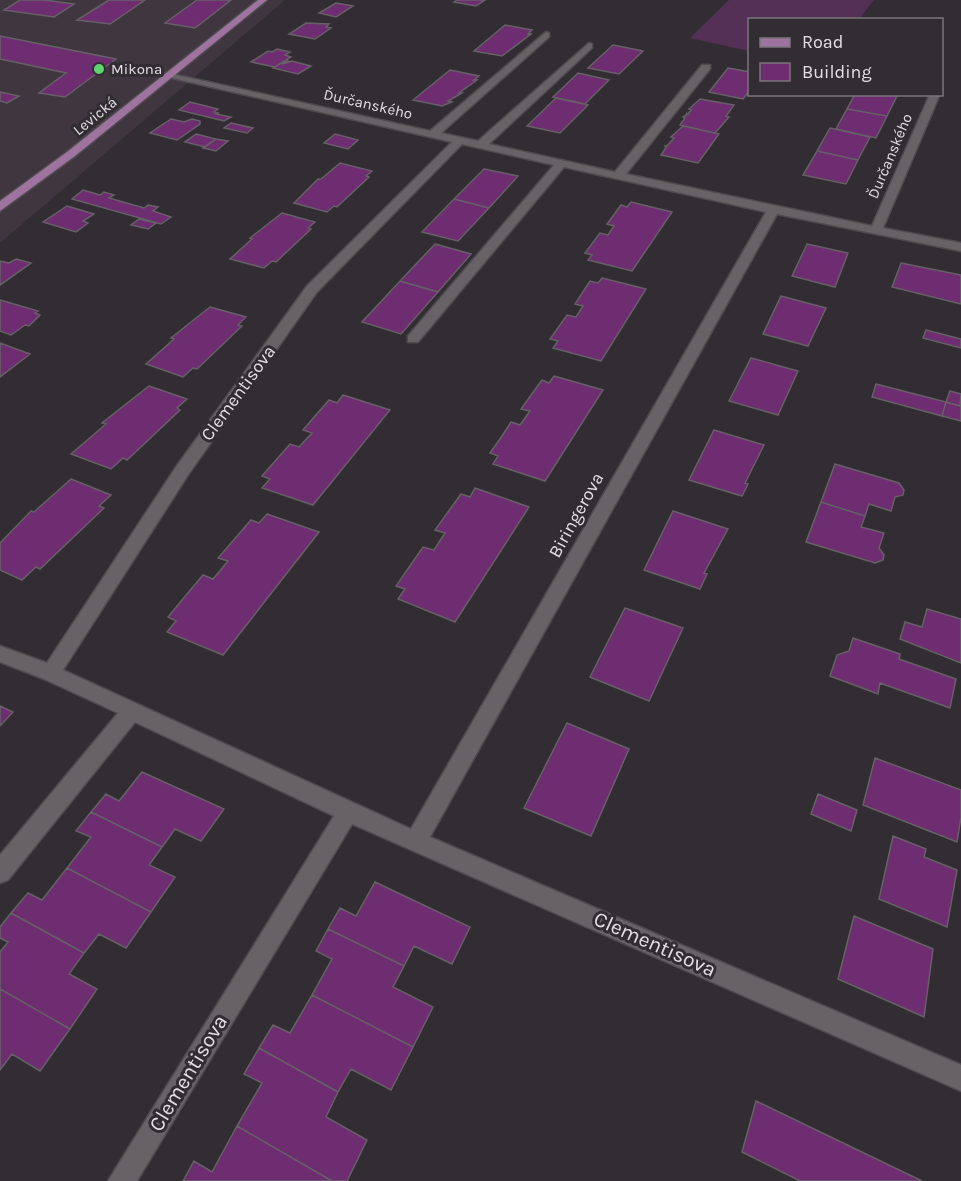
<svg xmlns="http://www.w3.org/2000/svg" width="961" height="1181" font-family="Karla,sans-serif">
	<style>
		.built { fill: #3f363f }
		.green { fill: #553056 }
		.building { fill: #6d2d70; stroke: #666166; stroke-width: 1.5 }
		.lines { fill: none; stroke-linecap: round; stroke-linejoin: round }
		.street-casing { stroke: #4e4b4e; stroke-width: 3 }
		.primary-casing { stroke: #4e4b4e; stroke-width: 3 }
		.street { fill: #666266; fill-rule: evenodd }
		.primary { fill: #9e739f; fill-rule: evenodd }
		.poi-dot { fill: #5dd56c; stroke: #322d32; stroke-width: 2 }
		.labels { text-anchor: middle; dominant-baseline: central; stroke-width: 6; stroke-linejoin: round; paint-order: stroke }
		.far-poi-label { font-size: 15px; fill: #e3e0e3; stroke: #322d32; text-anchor: start }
		.far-street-label { font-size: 15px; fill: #e3e0e3; stroke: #322d32 }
		.street-label { font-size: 18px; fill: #e3e0e3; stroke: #322d32 }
		.near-street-label { font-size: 21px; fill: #e3e0e3; stroke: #322d32 }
	</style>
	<rect width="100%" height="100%" fill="#322d32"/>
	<!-- built -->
	<path class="built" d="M0,0h285l-285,243z"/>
	<!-- green -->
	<path class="green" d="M729,0h145l-15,19 -109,1 -1,31 -59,-13z"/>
	<!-- building -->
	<path class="building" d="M20,0h25l29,4 -20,13 -50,-7z
		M109,0h36l-35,24 -33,-4z
		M197,0h34l-36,28 -30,-5z
		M457,0h28l-9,6 -22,-4z
		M336,3l17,3 -17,11 -17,-4z
		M306,23l23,1 -3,3 5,1 -16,11 -26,-5z
		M505,25l27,5 -4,4h3l-29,22 -28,-5z
		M0,36l116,23 -51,38 -26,-4 27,-20 -66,-14z
		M613,45l30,6 -24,23 -31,-6z
		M277,49l13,3 -5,3 6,2 -16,10 -24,-5 17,-11 4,1z
		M286,60l2,1 -6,3 10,-3 19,5 -13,8 -25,-6z
		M728,68l22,4v18l-7,9 -34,-7z
		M450,70l29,6 -5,4h3l-18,13h3l-14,8 4,1 -10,4 -29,-6z
		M578,73l31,7 -24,24 -32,-7z
		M0,92l19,4 -12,7 -7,-2z
		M855,94h34l8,2 -10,20 -40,-7z
		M556,98l32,7 -28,28 -33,-7z
		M700,99l34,6 -8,11 3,1 -14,16 -35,-8 5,-7 -2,-1 5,-3 -2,-1 2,1 3,-4 -2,-1z
		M190,102l28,7 -4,3 4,1 -2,1 15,3 -7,4 -45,-11z
		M847,109l40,7 -11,22 -40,-9z
		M171,119l13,3 8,-3 8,2v3l-23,16 -27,-7z
		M231,123l22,5 -6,5 -23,-5z
		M683,126l36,8 -21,29 -37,-8 6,-9h-3h3l7,-8 -3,-1z
		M830,128l40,9 -12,23 -41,-9z
		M196,134l20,5 -11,8 -20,-5z
		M335,134l23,6 -10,9 -24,-6z
		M216,139l12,2 -12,10 -13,-3z
		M817,151l41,9 -12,24 -43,-9z
		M340,163l32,8 -6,5 3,1 -32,30 -3,-1 -7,6 -33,-9 24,-24h3z
		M484,169l34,7 -29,32 -35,-9z
		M83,190l17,5 4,-3 10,3 -5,3 35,10 4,-3 10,2 -5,4 18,6 -10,7 -89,-25z
		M454,199l35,9 -31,33 -36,-9z
		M631,202l41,10 -40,59 -44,-11 4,-5 -7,-2 15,-20 8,2 6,-9 -7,-2 14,-19 6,2z
		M67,206l27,8 -11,7 5,2 -12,9 -33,-10z
		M282,213l33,9 -7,6 3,1 -35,33 -4,-1 -8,7 -34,-9 22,-20 -2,-1z
		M139,219l17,4 -8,6 -17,-4z
		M435,244l36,10 -33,38 -38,-11z
		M807,244l41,9 -13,34 -43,-11z
		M16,259l15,4 -31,22v-24l9,2z
		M901,263l60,12v29l-69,-17z
		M602,278l44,11 -45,72 -48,-13 5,-7 -8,-2 17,-24 9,2 7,-11 -8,-2 15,-23 8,2z
		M400,281l38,11 -37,42 -39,-12z
		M781,296l45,12 -18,38 -45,-12z
		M0,300l38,11 -3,2 5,2 -11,11 -4,-1 -14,10 -11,-4z
		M210,307l36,10 -8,8 4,1 -45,43 -4,-1 -10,9 -37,-13 28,-25 -3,-1z
		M926,330l35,9v9l-38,-10z
		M0,343l30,11 -30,23z
		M751,358l47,13 -20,44 -49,-14z
		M554,376l49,14 -58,91 -52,-17 5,-8 -8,-3 12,-17 9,-14 9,3 10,-14 -9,-2 21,-29 7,3z
		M876,384l70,18 -4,14 -70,-19z
		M149,386l38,13 -10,9 3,2 -53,50 -4,-2 -12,11 -40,-15 35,-30 -4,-1z
		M950,391l11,3 -1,12 -14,-4z
		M343,395l47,15 -77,95 -51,-17 8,-9 -8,-3 28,-32 9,3 13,-14 -9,-3 26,-30 8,3z
		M961,400v21l-19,-5 4,-14 14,4z
		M714,430l50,15 -19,38 3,1 -6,12 -53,-16z
		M835,464l64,19 5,7 -1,5 -8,2 -4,14 -22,-7 -4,12 -44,-14z
		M71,479l40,16 -12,11 5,2 -64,61 -4,-2 -14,13 -22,-10v-27l31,-32 3,1z
		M475,488l54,19 -74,115 -57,-23 7,-10 -9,-3 27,-39 11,3 11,-17 -10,-3 26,-36 9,3z
		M821,502l44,14 -4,11 23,6 -5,15 5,7 -1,5 -8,3 -69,-21z
		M673,511l55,18 -24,44 3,1 -7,15 -56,-19z
		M267,514l52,18 -96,123 -56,-23 9,-11 -8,-4 19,-23 16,-19 10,4 15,-18 -10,-3 33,-38 8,3z
		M625,608l58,20 -34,73 -59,-24z
		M927,609l34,10v44l-61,-24 5,-17 17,5z
		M853,638l47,16 -1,5 57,20 -6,29 -70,-25 -2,11 -48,-18 7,-21 12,-4z
		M0,706l13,6 -13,14z
		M567,723l62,26 -38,87 -67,-28z
		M875,758l86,32v27l-4,25 -94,-37z
		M142,772l82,37 -23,32 -26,-12 -13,18 -71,-35 15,-18 13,7z
		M818,794l39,16 -6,21 -40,-17z
		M91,812l71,35 -13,18 26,12 -24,35 -84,-44 24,-31 -15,-6z
		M893,836l33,13 -2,8 33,13 -10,57 -68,-28z
		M67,868l84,44 -25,36 -27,-14 -15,19 -73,-40 17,-20 14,7z
		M375,882l95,45 -18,37 -38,-18 -10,20 -76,-37 12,-21 16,8z
		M11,913l73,40 -15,21 28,15 -27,40 -70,-40v-37l8,-10 -8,-4v-11z
		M854,916l79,33 -9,68 -86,-38z
		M328,929l76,37 -11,21 40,20 -20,40 -101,-52 20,-36 -16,-8z
		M0,989l70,40 -30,42 -28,-17 -12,16z
		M312,995l101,52 -22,43 -40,-21 -13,23 -79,-44 14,-23 17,8z
		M259,1048l79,44 -12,25 41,23 -20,41h-15l-95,-55 25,-43 -18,-9z
		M756,1101l166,80h-122l-58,-29z
		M237,1126l95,55h-149l11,-20 18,11z"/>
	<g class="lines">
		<!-- street casing -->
		<g class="street-casing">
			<path id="street" d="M546,32l3,1v4l-108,96 37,8 111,-98 3,1v4l-103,96 126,28 87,-107h8v4l-84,105 246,52 58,-132h10l-57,134 78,15v8l-184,-37 -347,623 531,228v26l-609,-267 -215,357h-29l226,-365 -199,-94 -127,158 -8,3v-28l118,-142 -74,-34 -44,-17v-16l47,17 129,-196 131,-181 145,-144 -289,-66 5,-3 262,58zM462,144l92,21 -146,171v6h10l146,-175 202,45 -355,617 -348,-159 125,-195 129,-183z"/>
		</g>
		<!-- primary casing -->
		<g class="primary-casing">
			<path id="primary" d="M258,0h9l-192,156 -75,55v-10l67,-49z"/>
		</g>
		<!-- street -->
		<use href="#street" class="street"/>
		<!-- primary -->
		<use href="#primary" class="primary"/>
	</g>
	<!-- markers -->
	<circle class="poi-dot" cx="99" cy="69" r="6"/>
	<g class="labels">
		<!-- far-poi labels -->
		<g class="far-poi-label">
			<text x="111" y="69">Mikona</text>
		</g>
		<!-- far-street labels -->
		<g class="far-street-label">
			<text transform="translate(368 104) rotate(13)">Ďurčanského</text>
			<text transform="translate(95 116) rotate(-39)">Levická</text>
			<text transform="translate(890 156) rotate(-67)">Ďurčanského</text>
		</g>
		<!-- street labels -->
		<g class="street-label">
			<text transform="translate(238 393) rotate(-54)">Clementisova</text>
			<text transform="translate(576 515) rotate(-61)">Biringerova</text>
		</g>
		<!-- near-street labels -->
		<g class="near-street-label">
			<text transform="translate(655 944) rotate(24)">Clementisova</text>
			<text transform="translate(188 1073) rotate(-59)">Clementisova</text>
		</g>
	</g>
	<!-- legend -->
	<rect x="748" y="18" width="195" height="78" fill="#322d32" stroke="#797579" stroke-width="1.5"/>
	<rect x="760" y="38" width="30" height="9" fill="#9e739f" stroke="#797579" stroke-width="1.5"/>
	<text x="802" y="48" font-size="18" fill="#e3e0e3">Road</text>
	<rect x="760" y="63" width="30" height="18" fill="#6d2d70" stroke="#797579" stroke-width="1.5"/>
	<text x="802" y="78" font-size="18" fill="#e3e0e3">Building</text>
</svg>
